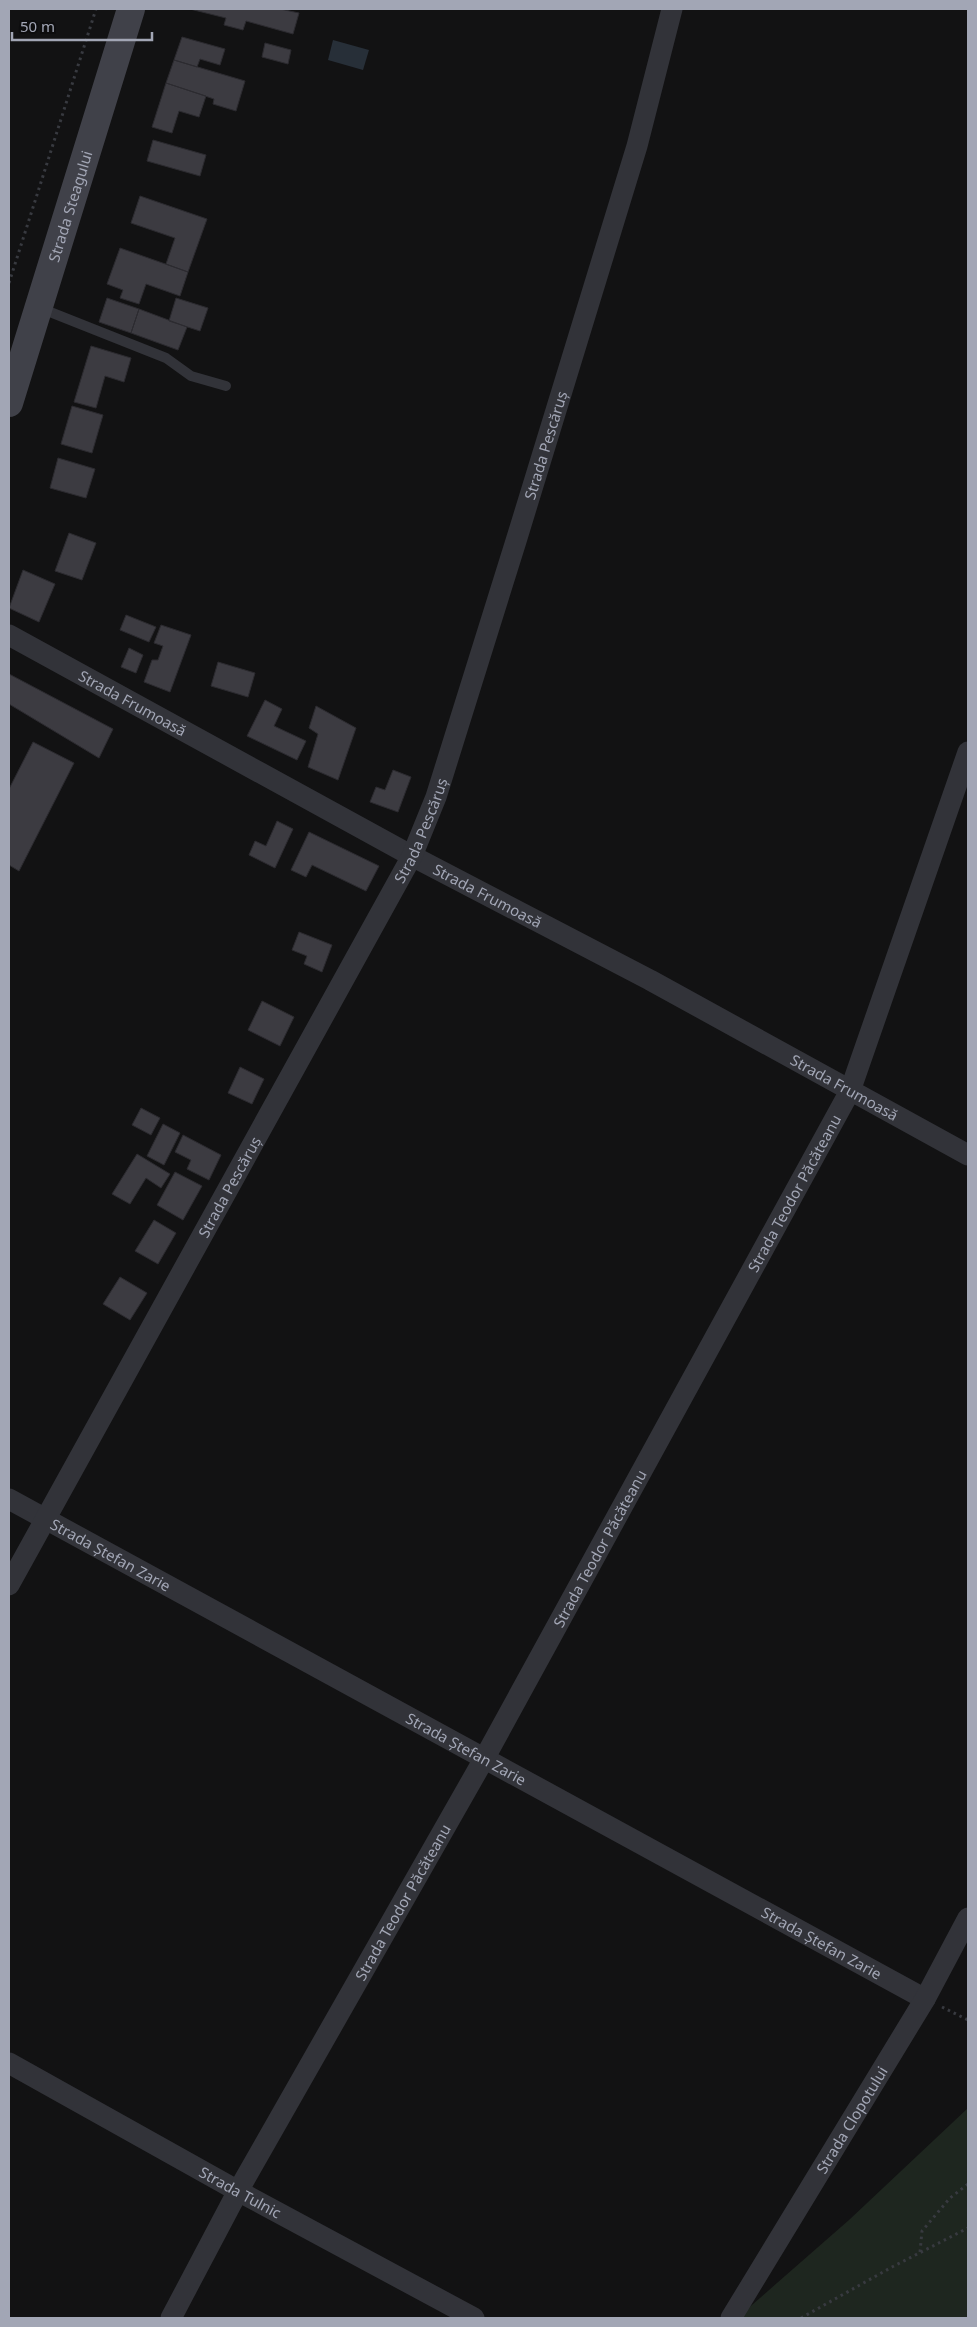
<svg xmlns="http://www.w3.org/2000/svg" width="977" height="2327" font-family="'Noto Sans',sans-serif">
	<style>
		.green { fill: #1e261f }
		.water { fill: #272f38 }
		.building { fill: #3c3b41; stroke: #2c2b30 }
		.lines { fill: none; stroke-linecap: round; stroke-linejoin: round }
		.path { stroke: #383a40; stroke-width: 3; stroke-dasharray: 2.5 4; stroke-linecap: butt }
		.lane { stroke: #323339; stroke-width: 10 }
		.street { stroke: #323339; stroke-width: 21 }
		.secondary { stroke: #404149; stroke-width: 28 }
		.labels { text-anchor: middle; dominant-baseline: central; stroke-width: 4; stroke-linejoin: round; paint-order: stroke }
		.street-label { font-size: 15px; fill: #a2a6b5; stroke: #0d0d0e }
	</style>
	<rect width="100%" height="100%" fill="#121213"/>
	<!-- green -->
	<path class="green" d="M968,2108v210h-231l112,-98z"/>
	<!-- water -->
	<path class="water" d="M333,40l36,10 -6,20 -35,-10z"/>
	<!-- building -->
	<path class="building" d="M190,9h90l19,4 -6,21 -47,-13 -3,9 -19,-5 2,-7z
		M182,37l43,12 -5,16 -20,-6 -3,8 -23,-7z
		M265,43l26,7 -3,14 -26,-7z
		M174,60l71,21 -9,30 -23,-7 1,-5 -48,-16z
		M166,83l40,13 -7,21 -20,-6 -7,22 -20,-6z
		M153,140l53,15 -6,21 -53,-15z
		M140,196l67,23 -19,53 -22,-8 9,-26 -44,-15z
		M120,248l68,24 -8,24 -34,-12 -7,20 -19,-6 3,-8 -16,-6z
		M107,298l32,11 -8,24 -32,-11z
		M176,298l32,10 -8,23 -31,-10z
		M139,309l48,18 -9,23 -47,-17z
		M91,346l40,12 -7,24 -19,-6 -9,32 -22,-6z
		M72,406l31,9 -11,38 -31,-9z
		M58,458l37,11 -9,29 -36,-10z
		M69,533l27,10 -14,37 -27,-9z
		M23,570l32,14 -16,38 -30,-14z
		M126,615l30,12 -7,15 -29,-12z
		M161,625l30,10 -21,57 -26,-10 8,-22h6l5,-14 -9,-3z
		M129,648l14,7 -7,18 -15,-6z
		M218,662l37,11 -7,24 -37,-11z
		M9,674l104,55 -14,29 -90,-54z
		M265,700l17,9 -8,17 32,15 -9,19 -50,-24z
		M316,706l40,22 -18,52 -30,-13 10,-33 -9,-6z
		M33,742l41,21 -55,108 -10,-6v-76z
		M393,770l18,7 -13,35 -28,-10 6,-15 9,3z
		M277,821l16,8 -18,39 -26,-13 6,-14 11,5z
		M309,832l70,34 -13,25 -54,-26 -6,12 -15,-7z
		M299,932l33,13 -10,27 -18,-8 3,-8 -15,-6z
		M262,1001l32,16 -14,29 -32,-16z
		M240,1067l24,12 -12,25 -24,-11z
		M141,1108l19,10 -9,17 -19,-10z
		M163,1124l17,9 -16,32 -17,-9z
		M183,1135l38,20 -12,25 -22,-11 4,-9 -16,-8z
		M137,1154l33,20 -9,14 -15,-10 -16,26 -18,-10z
		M175,1172l27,14 -19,34 -26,-15z
		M154,1220l22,13 -18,31 -23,-13z
		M120,1277l27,16 -17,27 -27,-16z"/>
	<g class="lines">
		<!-- path -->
		<path class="path" d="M9,283l87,-274
			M942,2007l26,13
			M920,2252l2,-21 28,-33 18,-14
			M801,2318l91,-51 76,-39"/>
		<!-- lane -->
		<path class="lane" d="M40,308l126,50 25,18 35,10"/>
		<!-- street -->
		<g class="street">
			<path id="s1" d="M9,635l403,221 238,124 318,175"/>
			<path id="s2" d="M9,1499l916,500"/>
			<path id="s3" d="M9,1585l403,-729 24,-59 80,-256 121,-395 35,-137"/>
			<path id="s4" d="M9,2063l229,128 236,127"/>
			<path id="s5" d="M171,2318l67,-127 246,-432 366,-668 118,-339"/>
			<path id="s6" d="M731,2318l194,-319 43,-81"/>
		</g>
		<!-- secondary -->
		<path class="secondary" id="s7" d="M9,403l122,-394"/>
	</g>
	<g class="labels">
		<!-- street labels -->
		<g class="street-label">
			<text stroke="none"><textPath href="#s7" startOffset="206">Strada Steagului</textPath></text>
			<text stroke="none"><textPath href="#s3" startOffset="1265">Strada Pescăruș</textPath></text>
			<text stroke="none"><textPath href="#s1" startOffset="141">Strada Frumoasă</textPath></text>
			<text stroke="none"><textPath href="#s3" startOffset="860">Strada Pescăruș</textPath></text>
			<text stroke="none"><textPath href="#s1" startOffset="545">Strada Frumoasă</textPath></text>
			<text stroke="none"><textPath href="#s1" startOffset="950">Strada Frumoasă</textPath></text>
			<text stroke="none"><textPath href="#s3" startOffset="455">Strada Pescăruș</textPath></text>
			<text stroke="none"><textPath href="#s5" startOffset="1286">Strada Teodor Păcăteanu</textPath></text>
			<text stroke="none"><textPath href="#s5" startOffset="881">Strada Teodor Păcăteanu</textPath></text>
			<text stroke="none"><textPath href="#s2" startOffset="116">Strada Ștefan Zarie</textPath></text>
			<text stroke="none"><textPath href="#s2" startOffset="521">Strada Ștefan Zarie</textPath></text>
			<text stroke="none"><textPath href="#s5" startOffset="476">Strada Teodor Păcăteanu</textPath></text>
			<text stroke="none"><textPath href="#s2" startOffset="926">Strada Ștefan Zarie</textPath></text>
			<text stroke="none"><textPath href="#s6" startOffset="232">Strada Clopotului</textPath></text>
			<text stroke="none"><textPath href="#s4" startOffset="265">Strada Tulnic</textPath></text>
		</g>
	</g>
	<!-- border -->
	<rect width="977" height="2327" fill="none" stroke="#a2a6b5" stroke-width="20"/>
	<!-- scale -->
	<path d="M12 32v8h140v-8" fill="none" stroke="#a2a6b5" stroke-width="2.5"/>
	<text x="20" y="32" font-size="15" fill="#a2a6b5" stroke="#0d0d0e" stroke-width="4" paint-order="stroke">50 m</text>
</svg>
